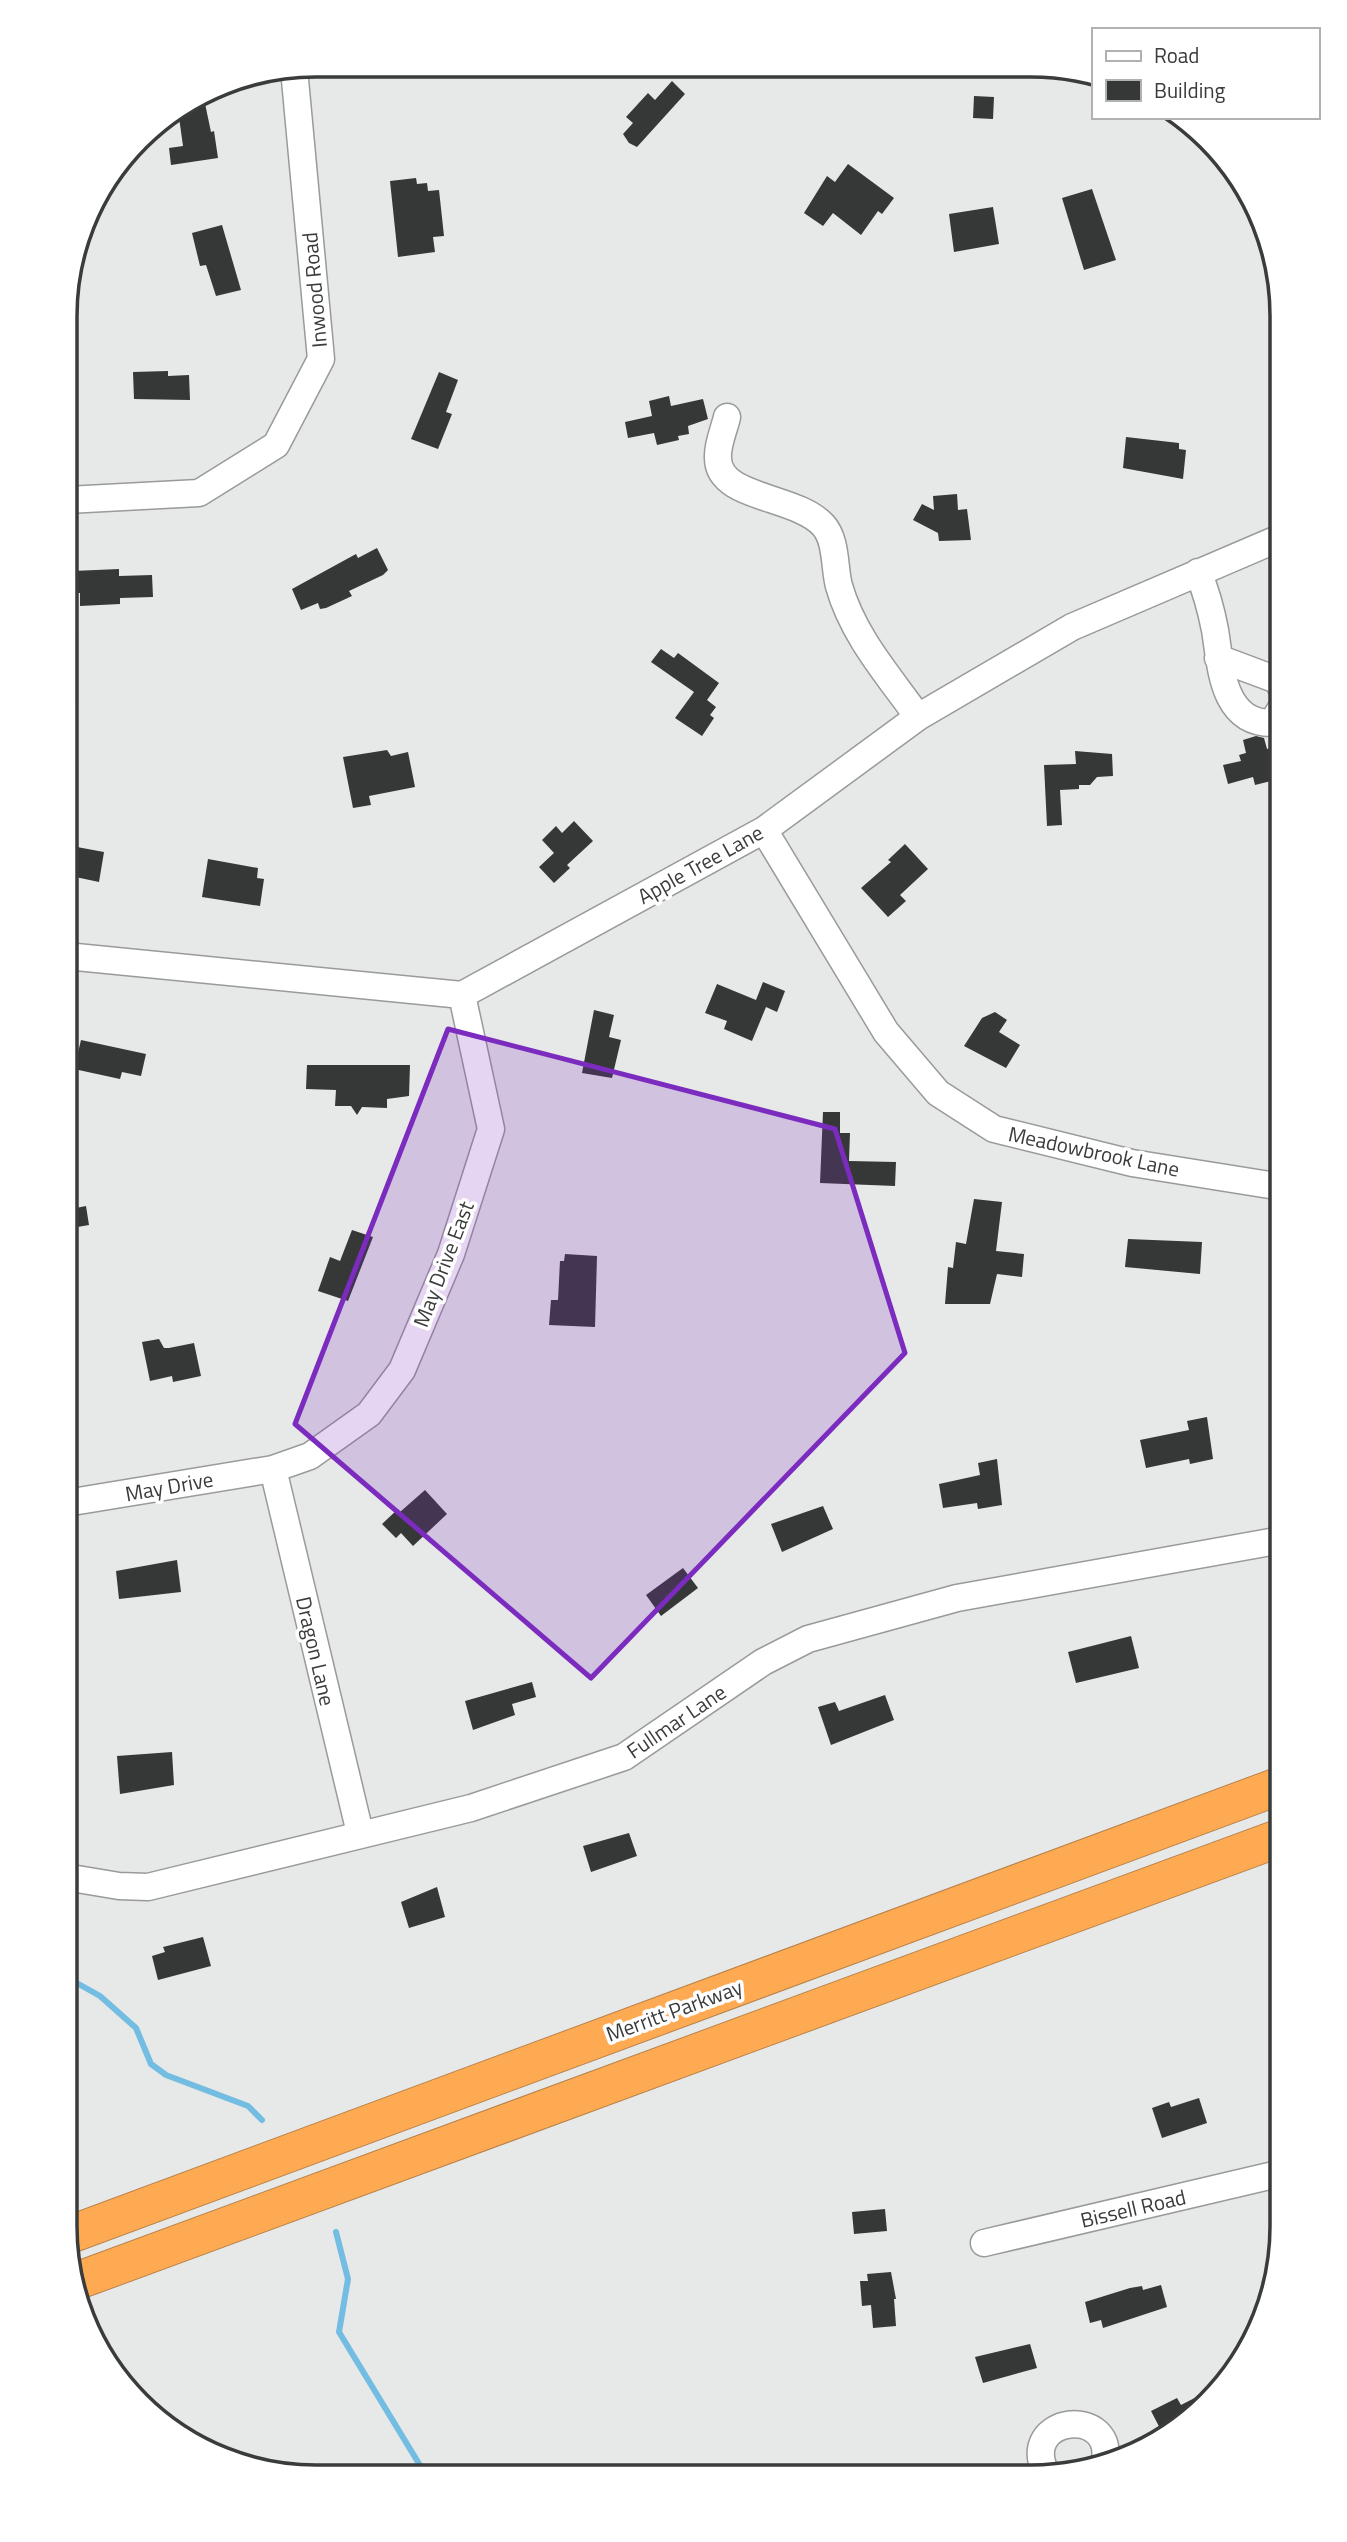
<svg xmlns="http://www.w3.org/2000/svg" width="1347" height="2542" font-family="'Titillium Web',sans-serif">
	<style>
		.lines { fill: none; stroke-linecap: round; stroke-linejoin: round }
		.stream { stroke: #73bce2; stroke-width: 6 }
		.building { fill: #363737 }
		.minor-casing { stroke: #999a9b; stroke-width: 29 }
		.highway-casing { stroke: #b9834b; stroke-width: 39 }
		.minor { stroke: #fff; stroke-width: 26 }
		.highway { stroke: #feaa53; stroke-width: 37 }
		.marked { fill: #7b2cbf; fill-opacity: 0.2; stroke: #7b2cbf; stroke-width: 5; stroke-linejoin: round }
		.labels { text-anchor: middle; dominant-baseline: central; stroke-width: 7; stroke-linejoin: round; paint-order: stroke }
		.street-label { font-size: 21px; fill: #3a3b3b; stroke: #fff }
		.rim { fill: none; stroke: #3a3b3b; stroke-width: 3.5 }
	</style>
	<rect width="100%" height="100%" fill="#e7e8e8"/>
	<g class="lines">
		<!-- stream -->
		<path class="stream" d="M65,1959l10,23 25,14 36,32 15,36 15,11 82,31 14,14
			M336,2232l12,47 -9,53 82,135 12,8"/>
	</g>
	<!-- building -->
	<path class="building" d="M672,81l13,13 -48,53 -8,-4 -6,-9 10,-11 -7,-6 22,-24 7,7z
		M203,94l8,38 3,-1 4,27 -47,7 -2,-17 14,-2 -5,-36z
		M974,96l20,1 -1,22 -20,-1z
		M848,164l46,34 -12,16 -4,-3 -17,24 -28,-22 -10,13 -19,-13 23,-37 8,6z
		M416,178l1,6 10,-1 1,8 11,-1 5,46 -11,1 2,15 -37,5 -8,-76z
		M1092,189l24,71 -32,10 -22,-72z
		M993,207l6,37 -45,8 -5,-38z
		M222,225l19,65 -25,6 -10,-31 -6,1 -8,-33z
		M168,371v5l21,-1 1,25 -56,-1 -1,-27z
		M439,372l19,8 -12,32 6,2 -14,35 -27,-10z
		M669,396l2,10 32,-7 5,20 -20,7 1,8 -11,2 1,4 -22,5 -3,-12 -26,5 -3,-16 27,-6 -3,-15z
		M1126,437l53,6v6l7,1 -3,29 -60,-11z
		M957,494l1,16 9,-1 4,31 -32,1 -1,-8 -25,-13 9,-16 12,6 -1,-14z
		M377,548l11,22 -5,5 -34,16 3,5 -26,12 -6,1 -2,-6 -17,7 -9,-21 64,-35 2,4z
		M119,569v7l33,-1 1,22 -33,1v6l-40,2v-13h-7v-22z
		M661,649l13,9 4,-5 41,30 -12,17 9,7 -6,8 4,3 -12,18 -27,-18 19,-26 -43,-30z
		M1256,736l8,2 3,11 7,-2 4,17 -6,2 3,14 -20,5 -2,-8 -25,7 -5,-19 18,-4 -2,-6 7,-2 -3,-13z
		M387,750l4,6 17,-4 7,35 -46,9 2,9 -18,3 -10,-51z
		M1075,751l37,3 1,22 -16,1 -7,8h-11v4l-19,1 2,35 -15,1 -3,-61 32,-1z
		M574,821l19,20 -26,24 3,3 -16,15 -15,-16 15,-14 -12,-13 14,-14 6,7z
		M905,844l23,25 -28,26 6,6 -18,16 -27,-29 30,-26 -3,-2z
		M66,845l38,7 -5,30 -33,-7z
		M208,859l50,9 -1,10 7,1 -4,27 -58,-9z
		M763,982l22,9 -8,21 -11,-5 -14,34 -28,-12 3,-8 -22,-8 12,-29 39,16z
		M594,1010l20,5 -5,22 12,3 -9,38 -30,-5z
		M995,1012l12,8 -8,12 21,13 -14,23 -42,-22 18,-28z
		M81,1040l65,14 -5,22 -19,-4 -2,7 -46,-10z
		M307,1065h103l-1,31 -22,3v9l-25,-1 -5,8 -6,-9h-16l1,-16 -30,-1z
		M823,1112h17v21h10l-1,28 47,1 -1,24 -75,-3z
		M974,1199l28,3 -6,49 28,3 -2,23 -25,-3 -7,30h-45l3,-37 5,1 3,-26 10,2z
		M86,1206l3,19 -23,4v-19z
		M352,1230l21,7 -25,64 -30,-10 12,-34 10,4z
		M1128,1239l74,3 -2,32 -75,-7z
		M565,1254l32,2 -2,71 -46,-2 2,-25h7l2,-39h4z
		M159,1339l5,9h5l25,-5 7,33 -28,6 -1,-6 -22,5 -8,-39z
		M1207,1417l6,42 -23,5 -1,-5 -43,9 -6,-28 49,-10 -2,-9z
		M997,1459l5,46 -24,4 -1,-6 -34,5 -4,-24 41,-9 -2,-12z
		M425,1490l22,24 -34,32 -12,-13 -5,5 -14,-14 16,-15 2,3z
		M823,1506l10,23 -51,23 -11,-28z
		M177,1560l4,32 -62,7 -3,-28z
		M683,1568l15,20 -37,28 -15,-21z
		M1131,1636l8,32 -63,15 -8,-31z
		M532,1682l4,15 -24,7 3,11 -42,15 -8,-29z
		M885,1695l9,25 -63,25 -13,-38 17,-5 4,9z
		M172,1752l2,33 -54,9 -3,-38z
		M629,1833l8,23 -46,16 -8,-26z
		M437,1887l8,30 -36,11 -8,-26z
		M203,1937l8,29 -53,14 -6,-24 13,-4 -2,-5z
		M1199,2098l8,25 -45,15 -10,-30 17,-6 2,5z
		M885,2209l2,22 -33,3 -2,-22z
		M891,2272l5,27h-2l2,27 -23,2 -2,-23 -9,1 -2,-25h8l-1,-7z
		M1161,2285l6,22 -64,21 -2,-8 -11,3 -5,-21 45,-14 12,-2 1,4z
		M1030,2344l7,24 -54,15 -8,-26z
		M1214,2388l3,4 -52,46 -14,-27 26,-13 4,7z"/>
	<g class="lines">
		<!-- minor casing -->
		<g class="minor-casing">
			<path id="minor" d="M727,417c-3,13 -10,28 -9,41 0,41 77,37 105,67 14,15 11,43 16,61 14,50 50,90 79,131
				M67,500l132,-7 77,-48 45,-86 -27,-290
				M1198,572c8,19 13,37 17,58 6,37 7,93 57,93l10,-16
				M1218,658l59,22 5,9
				M764,830l122,202 52,61 56,36 138,34 150,24
				M66,956l396,39 302,-165 154,-113 154,-90 210,-90
				M273,1469l87,364
				M66,1503l207,-34 37,-13 59,-42 33,-44 49,-116 40,-125 -29,-134
				M65,1877l54,9 29,1 323,-79 153,-51 139,-95 45,-23 149,-41 325,-58
				M984,2243l298,-70
				M1047,2475c-32,-60 72,-71 57,-10"/>
		</g>
		<!-- highway casing -->
		<g class="highway-casing">
			<path id="highway" d="M66,2236l1216,-451
				M74,2282l1208,-445"/>
		</g>
		<!-- minor -->
		<use href="#minor" class="minor"/>
		<!-- highway -->
		<use href="#highway" class="highway"/>
	</g>
	<!-- marked area -->
	<path class="marked" d="M448,1029l387,100 70,224 -314,325 -296,-254z"/>
	<g class="labels">
		<!-- street labels -->
		<g class="street-label">
			<text transform="translate(314 290) rotate(-95)">Inwood Road</text>
			<text transform="translate(700 864) rotate(-29)">Apple Tree Lane</text>
			<text transform="translate(1094 1151) rotate(12)">Meadowbrook Lane</text>
			<text transform="translate(443 1264) rotate(-69)">May Drive East</text>
			<text transform="translate(169 1486) rotate(-10)">May Drive</text>
			<text transform="translate(316 1651) rotate(77)">Dragon Lane</text>
			<text transform="translate(676 1721) rotate(-34)">Fullmar Lane</text>
			<text transform="translate(674 2010) rotate(-20)">Merritt Parkway</text>
			<text transform="translate(1133 2208) rotate(-13)">Bissell Road</text>
		</g>
	</g>
	<!-- crop -->
	<path d="M0 0H1347V2542H0ZM316 77H1031A239 239 0 0 1 1270 316V2226A239 239 0 0 1 1031 2465H316A239 239 0 0 1 77 2226V316A239 239 0 0 1 316 77Z" fill="#fff" fill-rule="evenodd"/>
	<path class="rim" d="M316 77H1031A239 239 0 0 1 1270 316V2226A239 239 0 0 1 1031 2465H316A239 239 0 0 1 77 2226V316A239 239 0 0 1 316 77Z"/>
	<!-- legend -->
	<rect x="1092" y="28" width="228" height="91" fill="#ffffff" stroke="#b0b1b1" stroke-width="2"/>
	<rect x="1106" y="51" width="35" height="10" fill="#ffffff" stroke="#b0b1b1" stroke-width="2"/>
	<text x="1154" y="63" font-size="21" fill="#3a3b3b">Road</text>
	<rect x="1106" y="80" width="35" height="21" fill="#363737" stroke="#b0b1b1" stroke-width="2"/>
	<text x="1154" y="98" font-size="21" fill="#3a3b3b">Building</text>
</svg>
